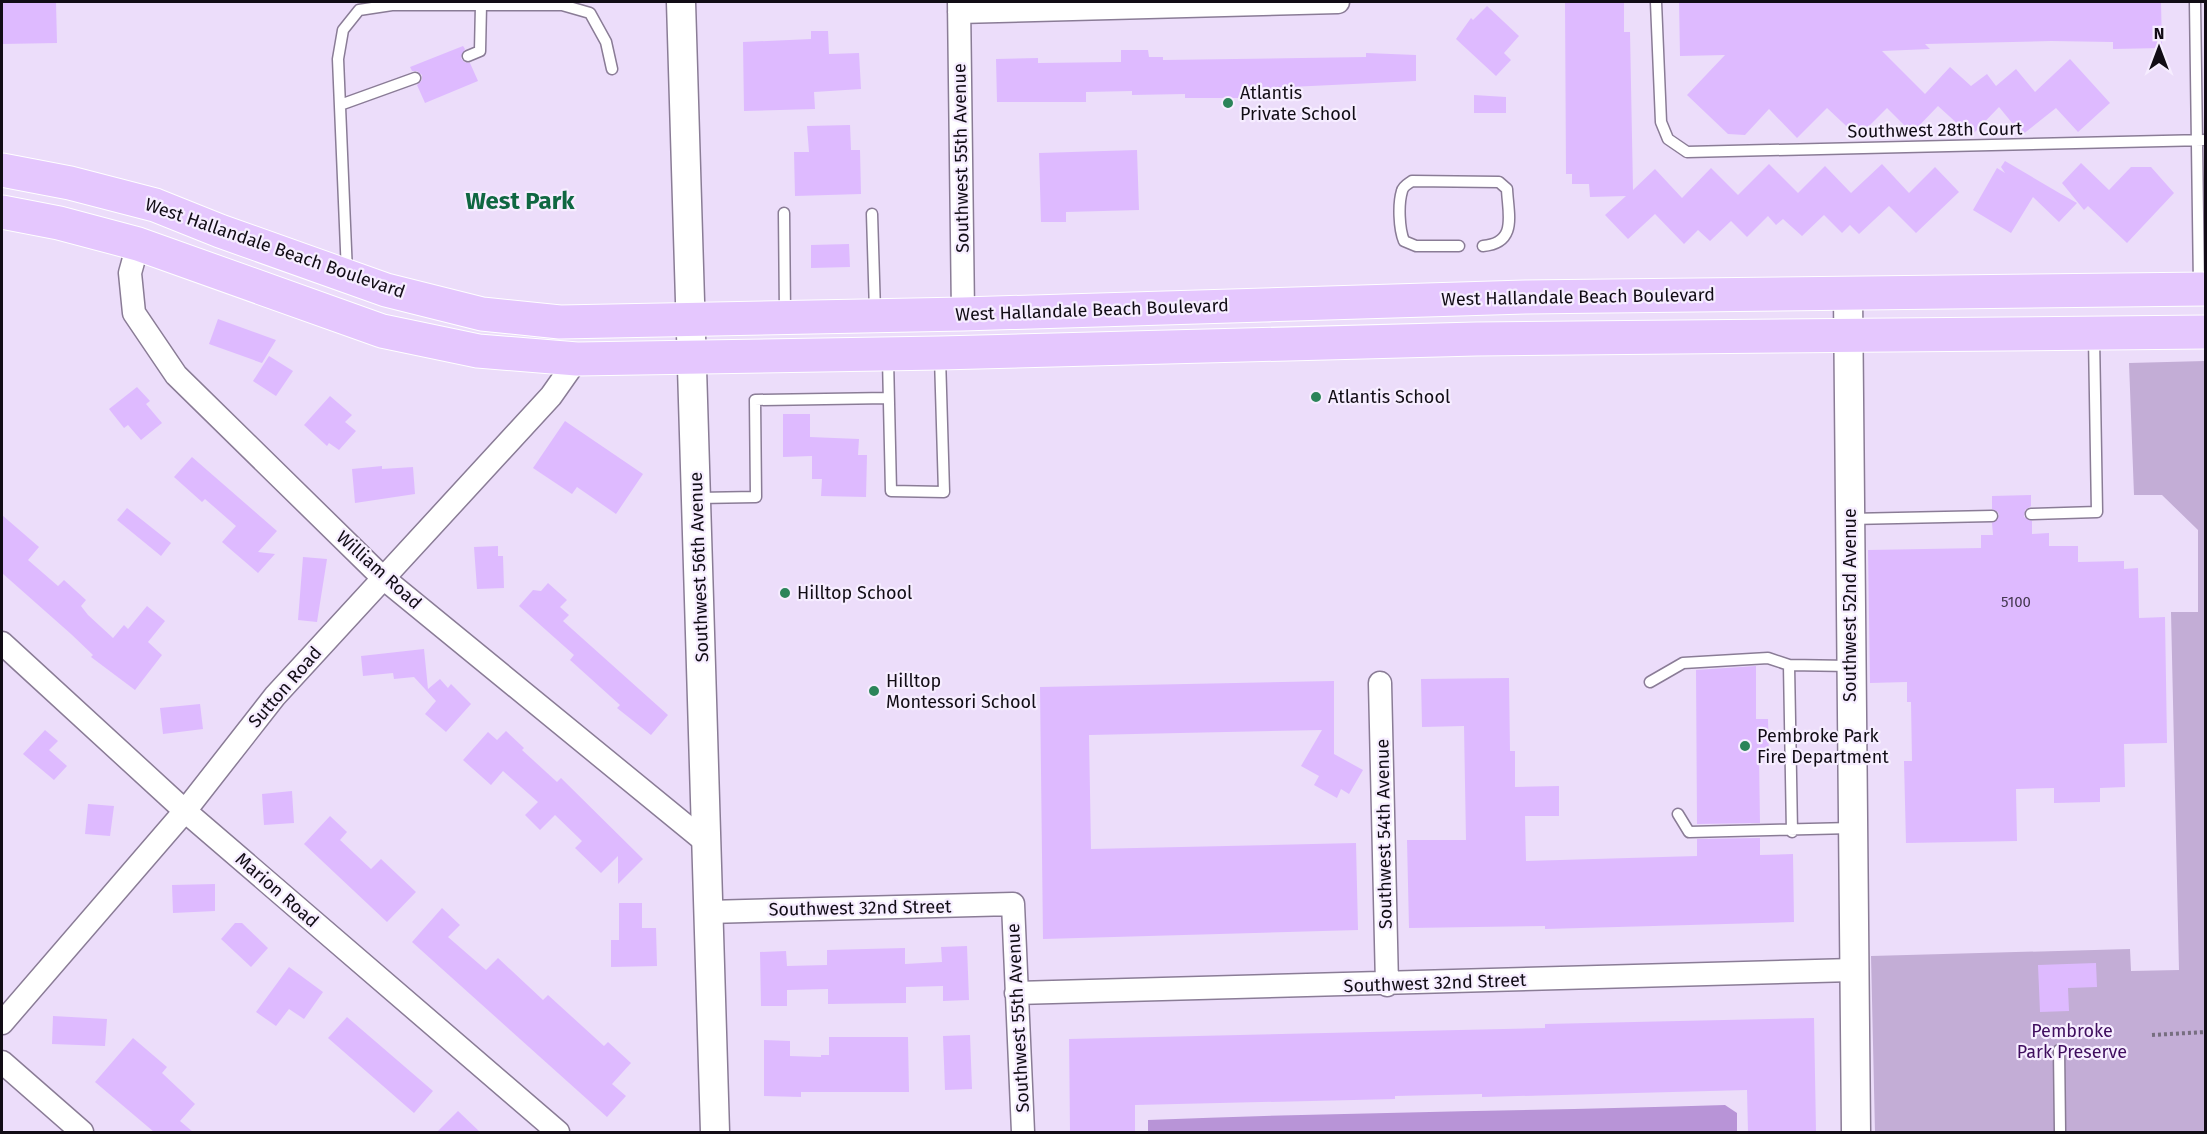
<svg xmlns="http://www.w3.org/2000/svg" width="2207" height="1134" font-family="'Fira Sans',sans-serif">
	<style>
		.green { fill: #c3add6 }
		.water { fill: #b894d7 }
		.building { fill: #debaff }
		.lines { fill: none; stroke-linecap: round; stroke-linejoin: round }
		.service-casing { stroke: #8a7c96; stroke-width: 13 }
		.minor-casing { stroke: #8a7c96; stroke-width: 25 }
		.tertiary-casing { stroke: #8a7c96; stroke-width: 31 }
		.primary-casing { stroke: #fff; stroke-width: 35 }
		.path { stroke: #776e80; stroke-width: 4; stroke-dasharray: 3 3; stroke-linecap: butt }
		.service { stroke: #fff; stroke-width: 10 }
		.minor { stroke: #fff; stroke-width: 22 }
		.tertiary { stroke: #fff; stroke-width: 28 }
		.primary { stroke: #e5c7fe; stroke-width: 33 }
		.poi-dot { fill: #2b8459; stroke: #f6edff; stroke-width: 2 }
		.labels { text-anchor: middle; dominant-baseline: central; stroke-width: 4.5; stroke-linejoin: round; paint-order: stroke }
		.number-label { font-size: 15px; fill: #443850 }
		.poi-label { font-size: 18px; fill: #110c15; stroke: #f6edff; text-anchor: start }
		.street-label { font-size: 18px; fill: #110c15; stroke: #f6edff }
		.park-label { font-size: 18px; fill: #3f0d5e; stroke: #f6edff }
		.district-label { font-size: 24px; font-weight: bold; fill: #0f6741; stroke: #f6edff }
	</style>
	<rect width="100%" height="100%" fill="#ecddfa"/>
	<!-- green -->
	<path class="green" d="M2205,361v771h-330l-4,-176 259,-7 1,22 48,-1 -8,-358h27v-82l-36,-35h-28l-5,-132z"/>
	<!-- water -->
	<path class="water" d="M1725,1105l12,8v19h-589v-12c192,-8 384,-9 577,-15z"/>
	<!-- building -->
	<path class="building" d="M2,2h54l1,41 -55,1z
		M1565,2h59v30h6l3,158 22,-21 27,29 29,-30 27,27 31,-31 29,29 27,-27 26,27 31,-29 27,29 26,-26 24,25 -43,41 -27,-27 -30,28 -9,-9 -8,8 -18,-18 -22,21 -19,-17 -7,6 -8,-9 -21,21 -16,-16 -21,20 -12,-11 -14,14 -29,-30 -27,25 -23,-24 21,-19 -36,1 -1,-13h-17v-10h-6z
		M1679,2h482l1,46 -49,1v-7l-62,-1 -126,3 5,5 -48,2 43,43 25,-27 21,19 16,-12 9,12 20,-17 19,23 35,-33 40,44 -32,29 -22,-24 -34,27 -23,-28 -28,29 -33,-30 -26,27 -25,-25 -29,29 -31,-29 -30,30 -28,-29 -24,26 -17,-1 -41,-39 38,-40 -45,1z
		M1487,6l32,30 -15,17 7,7 -15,16 -40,-37 15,-21 2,2z
		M811,31h17l1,23 30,-1 2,36 -47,3 1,17 -71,2 -1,-69 68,-3z
		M463,46l2,3 -4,9 3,4 6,1 8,18 -53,22 -8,-18 5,-5v-5l-5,-4h-5l-2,-4z
		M1121,50h27l1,7h14v3l203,-3v-4l50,2v26l-126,6 1,11h-106v-4l-53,1v-4l-46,1v10h-89l-1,-43 42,-1v5l83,-1z
		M1474,95l32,2v16h-32z
		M850,125l1,25h9l1,44 -66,2 -1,-44h15l-2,-26z
		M1137,150l2,60 -73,2v10h-25l-2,-69z
		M2005,161l56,33 16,9 -18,19 -26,-25 -22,36 -38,-23 24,-42 8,5 -4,-6z
		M2081,163l28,27 22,-23h20l23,26 -47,50 -39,-37 -4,4 -22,-27z
		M849,244l1,23 -39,1v-23z
		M218,319l58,21 -14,23 -53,-19z
		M269,356l24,15 -17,25 -23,-15z
		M137,387l13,14 -4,3 16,19 -21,17 -13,-15 -4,3 -15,-19z
		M330,396l22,19 -7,7 11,9 -17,19 -10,-7 -2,3 -23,-21z
		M783,414h27v23l49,2 -1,16h9l-1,42 -45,-1 1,-17h-10v-23l-29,1z
		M565,421l78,53 -27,40 -39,-27 -5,7 -39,-26z
		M192,457l85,74 -19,21 17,2 -17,19 -36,-31 14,-16 -31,-27 -3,3 -28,-25z
		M382,466v3l31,-2 2,27 -60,9 -3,-34z
		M2031,495v11l-6,4 -1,7 8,4v13l17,-1v13h29v16l46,-1v8l14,-1 1,50 26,-1 2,126 -43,1 1,43 -25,1v14l-46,1v-15l-38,1 1,52 -111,2 -2,-82h8l-1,-59h-4v-20l-37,1 -2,-133 113,-2v-13h12l-1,-12 7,-7 -1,-4 -6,-3v-13z
		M127,508l44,35 -10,13 -44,-36z
		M2,515l37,32 -11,13 30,26 6,-6 22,20 -5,6 7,9 25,23 11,-13 4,4 19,-23 18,15 -17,21 14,13 -27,35 -44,-33 2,-2 -22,-21 -69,-61z
		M498,546v10h5l1,32 -27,1 -3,-42z
		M303,557l24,2 -10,63 -19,-2z
		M548,583l19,17 -7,7 9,8 -6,6 105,94 -17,20 -34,-27 3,-3 -50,-45 4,-5 -55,-49 14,-16 8,1z
		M424,649l4,40 12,-10 8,9 3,-4 20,20 -25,28 -21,-18 11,-13 -22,-24 -20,2 -1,-6 -30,3 -2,-20z
		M1756,666v53h12l1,37h-10l1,67 -63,1 -1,-154z
		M1509,678l1,73h5v36l44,-1v30h-34l1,45 171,-5v-17l63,-1v17l33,-1 1,68 -249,7v-3l-136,2 -2,-88h59l-2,-114 -42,1 -1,-48z
		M1334,681v73l29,16 -14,24 -8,-5 -4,9 -23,-13 5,-9 -18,-10 21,-36 -233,5 2,114 265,-6 2,87 -315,9 -3,-252z
		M200,704l3,25 -40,5 -3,-26z
		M45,730l13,11 -9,9 18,16 -13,14 -31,-26z
		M506,731l18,17 -2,2 35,32 4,-4 82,81 -25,25v-28l-17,17 -26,-25 7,-7 -27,-26 -15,15 -15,-15 13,-13 -35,-31 -12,14 -28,-25 25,-28 9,8z
		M292,791l2,32 -30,2 -2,-31z
		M88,804l26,2 -4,30 -25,-2z
		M330,816l17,16 -7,8 31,29 10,-10 35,33 -29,30 -83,-78z
		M215,884v27l-42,2 -1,-28z
		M619,903h23v25h14l1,38 -46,1v-27h8z
		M442,908l18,17 -12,12 38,33 12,-12 45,42 5,-5 56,51 4,-4 23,21 -19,21 14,12 -19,21 -195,-175z
		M235,923h7l26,25 -17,19 -30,-28z
		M967,946l2,54 -26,1v-15l-37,1v16l-78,1v-15l-41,1v16h-26l-1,-54 26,-1 1,15 40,-1v-15l78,-2v16l37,-2 -1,-15z
		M2096,963l1,24 -29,1 1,23 -29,1 -2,-47z
		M289,967l34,25 -19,27 -15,-10 -13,17 -20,-14z
		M53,1016l54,3 -2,27 -53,-2z
		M347,1017l86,74 -19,22 -86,-75z
		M1814,1018l2,114h-68l-1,-42 -265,7v-3l-87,2v3l-260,6v27h-65l-1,-93 476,-11v-4z
		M970,1035l2,54 -27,1 -2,-54z
		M829,1037h79l1,55h-108v5l-37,-1v-56l26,1v15l31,1v-2h8z
		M133,1038l34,29 -5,6 33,31 -15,17 13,11h-39l-59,-50z
		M458,1111l22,21h-43z"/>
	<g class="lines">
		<!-- service casing -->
		<g class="service-casing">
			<path id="service" d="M1656,2l5,120 7,17 19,13 519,-12
				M2195,2l4,284
				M468,56l12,-5 1,-46
				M340,105l75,-27
				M784,213l1,101
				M872,214l3,98
				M1459,246h-43l-12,-5c-5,-12 -6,-37 -2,-50 1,-5 6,-7 10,-10l87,1 8,7c1,25 11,54 -24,57
				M347,273l-9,-214 5,-29 16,-20 33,-5h170l28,8 16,29 6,27
				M888,359l3,132 53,1 -4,-135
				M698,498l58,-1 -1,-97 133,-2
				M2031,514l66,-2 -3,-175
				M1850,519l142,-3
				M1789,665l3,167
				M1650,682l33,-19 85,-5 21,7 61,1
				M1678,814l11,18 163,-4
				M2059,1050l1,81"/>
		</g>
		<!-- minor casing -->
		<g class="minor-casing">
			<path id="minor" d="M959,2l4,312
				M959,12l379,-10
				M138,244l-8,29 4,40 42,62 206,202 325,266
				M2,643l183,168 373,321
				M1380,683l7,302
				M708,912l305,-8 10,228
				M1016,993l837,-23
				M2,1023l183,-212 90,-115 276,-300 26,-37
				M2,1062l80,70"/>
		</g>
		<!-- tertiary casing -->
		<g class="tertiary-casing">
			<path id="tertiary" d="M681,2l34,1130
				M1848,294l8,838"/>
		</g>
		<!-- primary casing -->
		<g class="primary-casing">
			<path id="primary" d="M2,170l68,13 85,22 65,26 166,59 96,24 78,8 403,-8 562,-17 681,-8
				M2,212l57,11 79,21 244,87 96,20 99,8 363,-6 536,-14 730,-7"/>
		</g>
		<!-- path -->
		<path class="path" d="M2152,1035l54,-3"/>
		<!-- service -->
		<use href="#service" class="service"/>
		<!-- minor -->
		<use href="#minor" class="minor"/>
		<!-- tertiary -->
		<use href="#tertiary" class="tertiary"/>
		<!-- primary -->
		<use href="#primary" class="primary"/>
	</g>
	<!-- markers -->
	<g class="poi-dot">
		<circle cx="1228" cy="103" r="6"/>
		<circle cx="1316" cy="397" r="6"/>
		<circle cx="785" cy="593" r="6"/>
		<circle cx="874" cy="691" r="6"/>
		<circle cx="1745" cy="746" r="6"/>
	</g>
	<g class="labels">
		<!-- number labels -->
		<g class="number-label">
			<text x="2016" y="602">5100</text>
		</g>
		<!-- poi labels -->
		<g class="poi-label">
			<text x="1240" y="93">Atlantis<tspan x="1240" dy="21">Private School</tspan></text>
			<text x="1328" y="397">Atlantis School</text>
			<text x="797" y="593">Hilltop School</text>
			<text x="886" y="681">Hilltop<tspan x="886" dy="21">Montessori School</tspan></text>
			<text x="1757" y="736">Pembroke Park<tspan x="1757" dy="21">Fire Department</tspan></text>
		</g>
		<!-- street labels -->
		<g class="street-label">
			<text transform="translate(1935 130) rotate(-1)">Southwest 28th Court</text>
			<text transform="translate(961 158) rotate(-91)">Southwest 55th Avenue</text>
			<text transform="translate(275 248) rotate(19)">West Hallandale Beach Boulevard</text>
			<text transform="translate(1578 297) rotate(-1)">West Hallandale Beach Boulevard</text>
			<text transform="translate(1092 310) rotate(-2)">West Hallandale Beach Boulevard</text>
			<text transform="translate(699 567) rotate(-92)">Southwest 56th Avenue</text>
			<text transform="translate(379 570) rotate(42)">William Road</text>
			<text transform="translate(1850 605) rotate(-90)">Southwest 52nd Avenue</text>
			<text transform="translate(285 687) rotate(-49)">Sutton Road</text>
			<text transform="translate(1384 834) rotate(-91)">Southwest 54th Avenue</text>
			<text transform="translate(277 890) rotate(41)">Marion Road</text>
			<text transform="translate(860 908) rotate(-1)">Southwest 32nd Street</text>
			<text transform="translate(1435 983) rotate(-2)">Southwest 32nd Street</text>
			<text transform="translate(1018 1018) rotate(-93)">Southwest 55th Avenue</text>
		</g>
		<!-- park labels -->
		<g class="park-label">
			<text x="2072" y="1031">Pembroke<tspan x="2072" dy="21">Park Preserve</tspan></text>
		</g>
		<!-- district labels -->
		<g class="district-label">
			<text x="520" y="201">West Park</text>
		</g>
	</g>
	<!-- border -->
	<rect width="2207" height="1134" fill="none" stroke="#110c15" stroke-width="6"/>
	<!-- north arrow -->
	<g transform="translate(2159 48)" stroke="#f6edff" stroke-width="4.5" paint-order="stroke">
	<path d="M0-4.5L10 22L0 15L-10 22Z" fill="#110c15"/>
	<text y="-9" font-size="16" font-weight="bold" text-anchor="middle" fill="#110c15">N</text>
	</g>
</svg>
